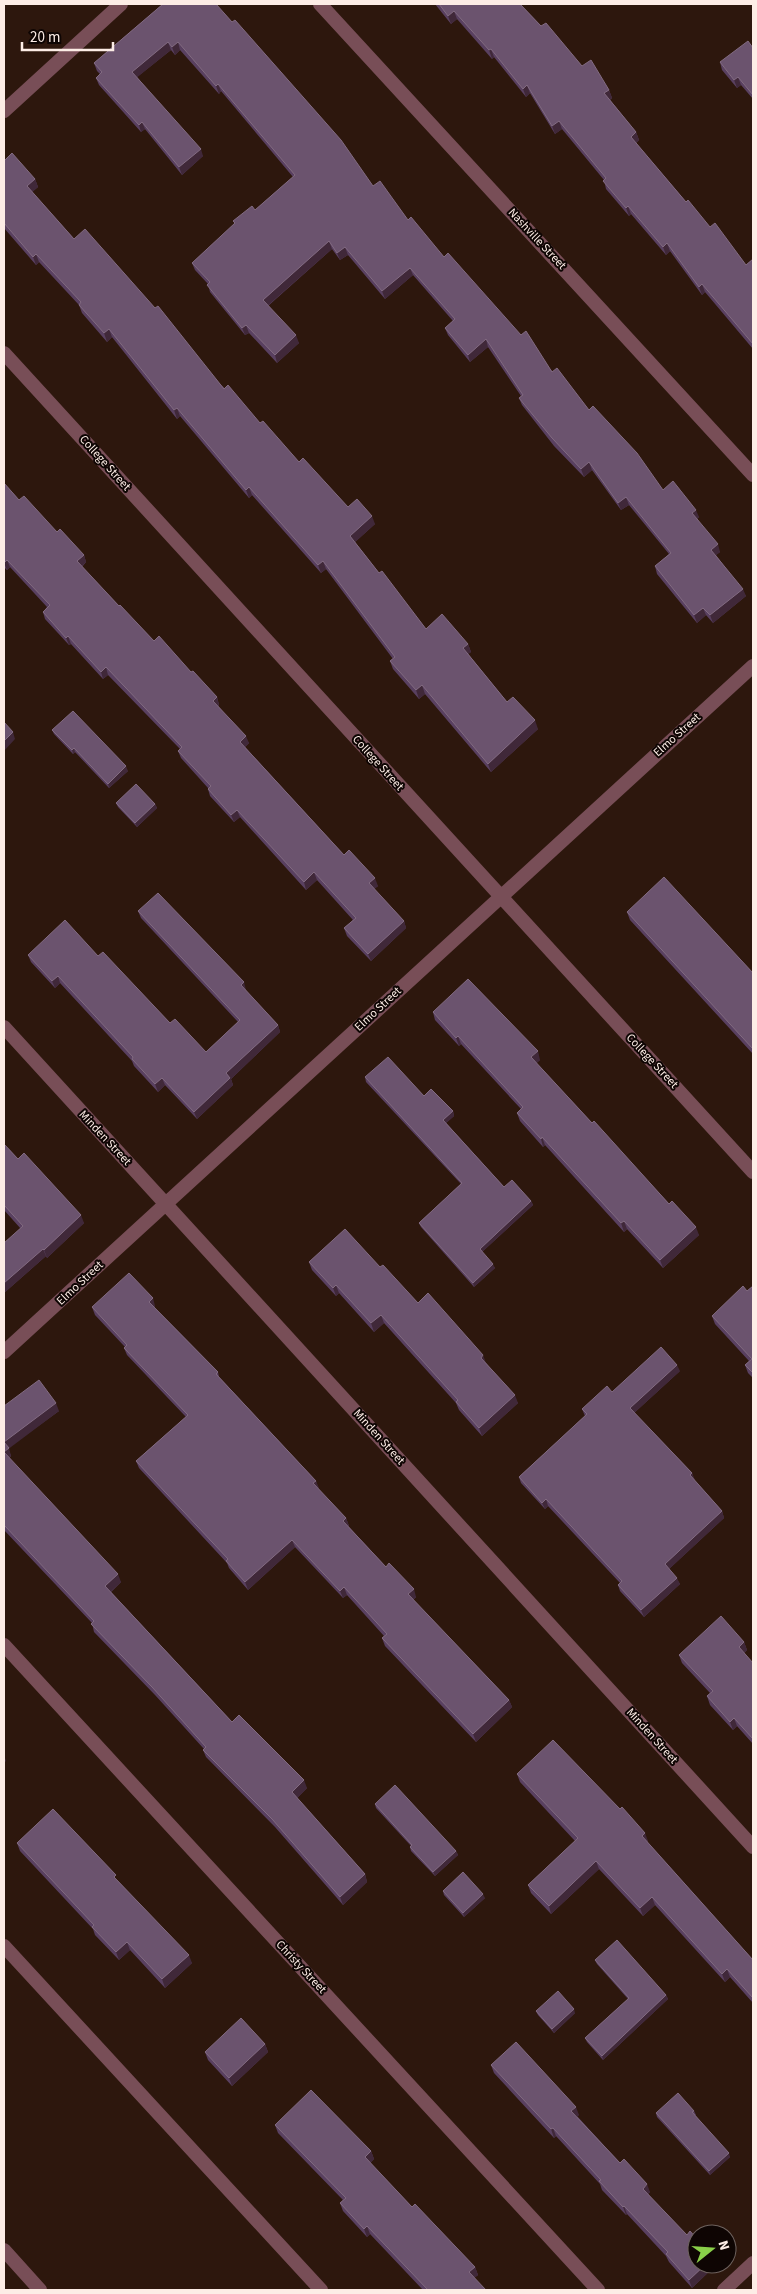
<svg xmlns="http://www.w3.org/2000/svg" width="757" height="2294" font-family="'Source Sans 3',sans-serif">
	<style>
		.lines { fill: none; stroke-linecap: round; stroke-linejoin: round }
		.service { stroke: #784e57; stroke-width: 14 }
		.minor { stroke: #784e57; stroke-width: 14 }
		.wall { fill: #594060 }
		.shaded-wall { fill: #402839 }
		.building { fill: #6b536e; stroke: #826b81 }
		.labels { text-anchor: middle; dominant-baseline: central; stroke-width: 4; stroke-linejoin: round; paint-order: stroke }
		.street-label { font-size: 12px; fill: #fdede6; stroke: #0e0503 }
	</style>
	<rect width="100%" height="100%" fill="#2d170d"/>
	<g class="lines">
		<!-- service -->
		<path class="service" d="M4,1946l317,344
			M724,2290l29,-27"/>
		<!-- minor -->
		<path class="minor" d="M320,4l433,471
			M4,111l117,-107
			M4,353l749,819
			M4,1027l749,820
			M4,1352l749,-686
			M4,1645l594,645
			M4,2250l36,40"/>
	</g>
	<!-- wall -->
	<path class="wall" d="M163,4l210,182 71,71 145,153 74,80 36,27 -2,2 23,33 -4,3 30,41 -33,27 -7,-8 -9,8 -40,-49 -2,-8 14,-12 -40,-49 -8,5 -29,-40 -8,7 -30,-31 -32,-41 -3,-7 2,-2 -33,-49 -18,15 -22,-27 -3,-7 8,-7 -40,-46 -28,24 -37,-44 -8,5 -8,-11 -64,57 31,37 -22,20 -28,-30 -4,2 -35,-43 -2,-8 -13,-14 -3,-7 43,-39 -2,-3 22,-11 38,-33 -72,-86 -2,3 -39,-44 -5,5 -4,-5 -34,27 66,79 -21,19 -37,-46 -4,3 -42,-47 -3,-7 4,-4 -3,-3 -3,-8z
		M435,4h85l21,22 41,40 27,24 3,8 -2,2 26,32 3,8 -3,3 50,59 60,63 7,-6v90l-48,-57 -3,3 -32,-44 -4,4 -35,-41 -2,2 -23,-27 -2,-9 -42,-51 -7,5 -25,-41 -4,4 -32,-40 -2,2 -35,-40 -6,5z
		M753,48v51l-12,-14 -4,3 -15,-18 -2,-8z
		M4,161l31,18 3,8 -6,5 42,47 225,223 49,45 27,17 -20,18 24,31 47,56 42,15 3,8 -3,2 39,48 31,27 -47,43 -66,-78 -6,5 -26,-30 -3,-8 3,-2 -67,-90 -5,4 -69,-78 -3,3 -69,-82 -3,3 -65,-82 -5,5 -25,-29 -3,-8 -40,-43 -3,3 -32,-37z
		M4,483l15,17 65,55 2,7 -4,5 37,39 35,35 37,31 26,25 2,8 -1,1 31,37 -4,4 99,108 34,31 -4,3 30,32 2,7 -35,33 -24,-25 -3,-8 9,-8 -36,-40 -11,10 -66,-73 -6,5 -24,-26 -2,-7v-1l-27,-30 -3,-7 2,-2 -72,-74 -5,4 -32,-35 -2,1 -24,-26 -2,-7 4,-5 -37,-40 -3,3 -3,-3z
		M52,730l76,41 -19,17 -34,-36 -2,2 -19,-20z
		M116,803l39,1 2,4 -20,19 -19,-20z
		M138,911l108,79h-1l33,35 2,7 -49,47 2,6 -36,34 -32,-34 -7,7 -24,-26 -2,-5 -72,-78 -5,5 -24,-26 -3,-7 70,1 72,67 36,29 32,-30 -97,-104z
		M627,912l126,61v81l-123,-134z
		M433,1012l107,48 -4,3 56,60 107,112 -36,33 -36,-39 -3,3 -79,-87 -2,2 -23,-26 -3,-8 4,-4 -60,-65 -2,2 -24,-26z
		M365,1077l59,19 29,15 1,5 -8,7 58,64 27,14 2,4 -51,47 13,16 -21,19 -53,-60 -2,-4 42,-39 -95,-102z
		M4,1144l14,15 66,64 -37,35 -1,-2 -42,37v-50l17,-14 -17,-19z
		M309,1262l71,5 38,36 68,60 32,40 -36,33 -23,-26 -3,-7 -72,-80 -10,9 -35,-39 -3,3 -24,-26z
		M753,1286v92l-5,-5 -3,-8 4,-4 -34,-37 -3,-8 35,-25z
		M155,1306l-1,1 64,65 1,5 97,104 2,8 28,29 3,8h-1l38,41 30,30 -3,3 96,100 3,7 -36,35 -91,-96 -3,-8 2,-2 -37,-41 -4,3 -48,-51 -47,43 -19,-22 -2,-5 -88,-95 -3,-7 50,-44 -59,-62 -3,-7 1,-1 -30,-32 -3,-8z
		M680,1371l-46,42 58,60 2,7 28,31 2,7 -55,51 11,15 -36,33 -24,-26 -2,-6 2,-2 -72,-77 -3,3 -24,-26 -2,-6 66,-61 -3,-7 30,-17z
		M4,1406l55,5 -51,37 3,8 -2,2 112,124 -10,10 121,130 75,66 -10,10 68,76 2,8 -24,23 -68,-78 -69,-70 -3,-7 1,-1 -49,-54 -61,-63 -2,-9 -88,-93z
		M744,1642l3,8 -3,3 9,10v81l-16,-18 -4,4 -23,-25 -3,-9 3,-3 -28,-30 -3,-8z
		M517,1774l131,67 -1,1 106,118v43l-23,-26 -5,5 -70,-77 -12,11 -44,-47 -48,45 -20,-21 -3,-8 47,-44 -55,-59z
		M375,1804l81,47 2,4 -23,21 -24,-25 -1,-4 1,-1 -35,-38z
		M17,1843l101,38 74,82 -27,25 -35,-38 -11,10 -24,-25 -2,-6 -73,-78z
		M443,1891l42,7 -21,19 -20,-22z
		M595,1960l71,35 2,4 -65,61 -16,-18 -2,-4 43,-39 -31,-35z
		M536,2011l39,2 -21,20 -16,-18z
		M265,2044l3,8 -36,34 -24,-26 -3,-8z
		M491,2065l88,50 -2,1 43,47 30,29 -2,2 49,70h19v1l-24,23 -23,-26 -3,-6 -39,-42 -1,1 -24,-25 -2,-6 -44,-48 -2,2 -60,-65z
		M694,2111l2,4h-1l35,42 -20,18 -53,-58 -1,-4z
		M275,2125l96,26 3,8 -4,4 42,44 63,60 3,8 -4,3 12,12h-63l-53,-56 -3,3 -24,-26 -3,-8 3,-3 -65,-67z"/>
	<!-- shaded-wall -->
	<path class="shaded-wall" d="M454,11l3,8 -6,5 -3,-8z
		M168,42l3,8 -36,29 -3,-7z
		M178,42l2,8 -5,5 -3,-8z
		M491,49l3,8 -2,2 -3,-9z
		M738,77l3,8 -4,3 -3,-8z
		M218,84l3,7 -2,3 -3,-8z
		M527,85l3,8 -4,4 -3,-8z
		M609,90l3,8 -5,3 -3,-8z
		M559,121l3,8 -7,5 -3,-8z
		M142,122l3,7 -4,3 -2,-7z
		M636,132l3,8 -5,5 -3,-8z
		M201,149l2,7 -21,19 -3,-8z
		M35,179l3,8 -8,7 -3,-8z
		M628,206l3,8 -2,2 -3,-8z
		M329,241l3,8 -67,59 -2,-8z
		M667,243l3,8 -4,4 -3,-8z
		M345,247l3,8 -8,5 -3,-7z
		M36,254l3,8 -3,3 -3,-8z
		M410,268l3,7 -28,24 -3,-8z
		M702,284l3,8 -3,3 -3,-8z
		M246,325l3,8 -4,2 -3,-7z
		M109,329l3,8 -5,5 -3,-9z
		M296,335l3,8 -22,20 -2,-8z
		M486,339l2,8 -18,15 -2,-7z
		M177,408l3,8 -3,3 -3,-9z
		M589,462l3,8 -8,7 -3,-8z
		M249,487l3,8 -3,3 -3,-8z
		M626,497l3,8 -8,5 -3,-7z
		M696,510l3,7 -4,3 -3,-7z
		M372,516l3,8 -22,20 -3,-8z
		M718,544l2,8 -6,5 -3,-7z
		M84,555l2,7 -7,7 -2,-8z
		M7,560l3,7 -3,3 -3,-7z
		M323,561l3,8 -5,4 -3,-8z
		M743,589l3,7 -33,27 -3,-8z
		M703,608l3,7 -9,8 -3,-8z
		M68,636l3,8 -2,1 -3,-7z
		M468,644l3,8 -5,4 -3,-8z
		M106,667l2,8 -5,4 -2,-7z
		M422,685l3,9 -6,5 -3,-9z
		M217,697l2,8 -3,3 -3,-7z
		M535,720l3,9 -47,43 -3,-8z
		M13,732l2,7 -11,12v-10z
		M246,736l3,7 -6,6 -3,-7z
		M74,748l1,4 -2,2 -1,-4z
		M126,766l2,5 -19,17 -1,-4z
		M155,804l2,4 -20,19 -2,-4z
		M237,810l3,7 -6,5 -3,-7z
		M314,872l3,8 -11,10 -2,-8z
		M375,878l3,8 -6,5 -3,-8z
		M404,921l2,7 -35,33 -3,-7z
		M58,976l2,7 -5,5 -3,-7z
		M244,982l2,8 -3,2 -2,-7z
		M278,1025l2,7 -49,47 2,6 -36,34 -3,-7 32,-39z
		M458,1036l3,8 -2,2 -3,-8z
		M538,1051l2,9 -6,6 -3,-9z
		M162,1078l3,7 -7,7 -3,-8z
		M453,1111l1,5 -9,8 -2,-4z
		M542,1137l3,8 -2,2 -2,-8z
		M531,1201l2,4 -52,48 -1,-4z
		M81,1215l3,8 -37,35 -3,-8z
		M624,1221l3,8 -3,3 -3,-9z
		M696,1227l3,8 -36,33 -3,-8z
		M43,1249l3,7 -42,37v-10z
		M493,1264l2,4 -21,19 -1,-4z
		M336,1285l3,8 -3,3 -3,-8z
		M153,1298l2,8 -3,4 -3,-8z
		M381,1315l3,8 -10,9 -3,-9z
		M483,1355l3,8 -5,-5z
		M677,1365l3,6 -48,44 -2,-7z
		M515,1395l3,8 -36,33 -3,-8z
		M56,1403l3,8 -52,39 -3,-8z
		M9,1448l2,8 -4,4 -3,-8z
		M692,1473l3,7 -2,2 -3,-7z
		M316,1481l3,7 -3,3 -3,-8z
		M546,1499l2,7 -3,3 -3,-6z
		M722,1511l2,7 -57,53 -2,-7z
		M346,1518l3,8 -3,2 -3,-7z
		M292,1540l3,7 -47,43 -3,-8z
		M118,1574l3,8 -13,12 -3,-8z
		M677,1578l3,6 -36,33 -3,-7z
		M344,1587l3,8 -4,3 -3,-7z
		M414,1589l2,8 -5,5 -3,-8z
		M744,1642l3,8 -6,5 -2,-8z
		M509,1700l3,7 -36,35 -3,-8z
		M734,1718l3,8 -4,4 -3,-8z
		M4,1755l2,6 -2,2z
		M304,1780l3,8 -12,12 -3,-8z
		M645,1833l3,8 -3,3 -3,-8z
		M456,1851l2,4 -23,21 -2,-4z
		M596,1861l3,8 -48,45 -2,-8z
		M365,1874l2,8 -24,23 -3,-8z
		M483,1894l2,4 -21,19 -1,-4z
		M652,1897l3,8 -12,11 -3,-8z
		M127,1942l3,8 -11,10 -3,-8z
		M189,1955l3,8 -27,25 -3,-9z
		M727,1969l3,8 -5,5 -3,-8z
		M666,1995l2,4 -65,61 -1,-4z
		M574,2009l1,4 -21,20 -2,-4z
		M265,2044l3,8 -36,34 -3,-8z
		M576,2107l3,8 -5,4 -3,-8z
		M553,2128l3,8 -2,2 -3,-9z
		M371,2151l3,8 -6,6 -3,-8z
		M729,2153l1,4 -20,18 -1,-4z
		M647,2184l3,8 -4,5 -3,-8z
		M624,2206l3,8 -1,1 -3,-8z
		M367,2226l3,8 -3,3 -3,-8z
		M706,2264h10v1l-24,23 -3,-8z
		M475,2267l3,8 -6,5 -3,-8z"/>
	<!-- building -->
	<path class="building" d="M163,4h53l16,18 3,-2 106,120 32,46 7,-5 28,39 3,-3 33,40 4,-4 73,82 5,-4 26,41 5,-4 32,42 4,-4 44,47 26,37 10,-9 23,29 -4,3 26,31 -7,6 32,39 -33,26 -7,-7 -9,7 -39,-49 16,-13 -45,-56 -8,6 -29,-41 -8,7 -29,-31 -33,-40 4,-3 -37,-56 -18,16 -23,-27 10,-9 -45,-51 -28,23 -37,-44 -8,6 -8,-12 -66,59 33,35 -21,20 -29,-30 -4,3 -35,-43 3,-3 -18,-19 43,-40 -2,-2 19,-15 3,4 40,-35 -77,-91 -2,2 -38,-44 -6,5 -4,-5 -36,30 69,77 -22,18 -37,-45 -3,3 -43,-47 6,-6 -8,-9z
		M439,4h81l21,22 5,-3 36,43 9,-6 18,30 -5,3 32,39 -5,5 55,65 2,-2 22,27 5,-4 31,42 7,-6v85l-51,-60 -3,3 -32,-44 -4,4 -35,-41 -2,2 -23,-27 3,-3 -47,-57 -7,5 -25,-41 -4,4 -32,-40 -2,1 -35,-39 -6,5z
		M748,41l5,7v47l-15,-18 -4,3 -14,-18z
		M12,153l23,26 -8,7 47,53 11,-10 70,79 3,-2 66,83 4,-4 32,38 3,-2 36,41 4,-4 45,49 9,-8 15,17 -22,20 29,37 3,-2 44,58 16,-15 26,30 -5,4 44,54 6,-5 22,23 -47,44 -66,-79 -6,5 -26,-29 5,-4 -72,-96 -5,4 -69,-78 -3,3 -69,-82 -3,2 -65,-81 -5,4 -25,-28 2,-3 -45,-48 -3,3 -29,-34v-62z
		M4,483l15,17 5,-4 33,36 3,-3 24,26 -7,6 42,45 1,-1 34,36 5,-5 32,36 2,-1 24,26 -4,4 33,35 -6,6 104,113 5,-5 26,28 -6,5 35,38 -36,33 -24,-26 12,-10 -42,-46 -10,10 -67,-72 -6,5 -23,-26 3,-3 -33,-35 4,-4 -76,-80 -5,5 -33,-36 -2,2 -23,-26 7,-7 -43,-45 -3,3z
		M73,711l53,55 -18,18 -34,-36 -2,2 -20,-20z
		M4,722l9,10 -9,9z
		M136,784l19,20 -20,19 -19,-20z
		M664,877l89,96v76l-126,-137z
		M158,893l86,89 -3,3 37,40 -52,48 4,5 -36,34 -32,-34 -7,6 -23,-25 1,-2 -75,-81 -6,5 -24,-26 37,-35 33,36 5,-4 67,71 5,-4 31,33 34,-32 -102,-109z
		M468,979l70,72 -7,6 61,66 2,-2 75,83 3,-3 24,26 -36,33 -36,-39 -3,2 -79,-86 -1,2 -24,-26 6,-6 -65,-71 -2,2 -23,-26z
		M388,1057l36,39 7,-7 22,22 -10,9 61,67 8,-7 19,21 -51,48 13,15 -20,19 -54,-60 43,-40 -97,-106z
		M4,1144l14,15 6,-6 57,62 -37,35 -1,-1 -39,34v-40l19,-17 -19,-21z
		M345,1229l35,38 3,-2 35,38 10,-10 55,62 -2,3 34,37 -36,33 -23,-26 2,-2 -77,-85 -10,8 -35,-38 -3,3 -24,-26z
		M129,1273l24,25 -4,4 69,70 -2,2 100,107 -3,2 33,35 -3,3 43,46 3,-4 25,26 -6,5 101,106 -36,34 -91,-96 5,-4 -43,-47 -4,4 -48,-51 -47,42 -19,-21 2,-2 -92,-98 52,-46 -64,-67 3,-3 -35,-38z
		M743,1286l4,5 6,-5v87l-8,-8 7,-6 -40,-43z
		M661,1347l16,18 -47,43 62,65 -2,2 32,36 -57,53 12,14 -36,32 -23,-25 4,-4 -76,-82 -4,4 -23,-26 68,-63 -5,-5 25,-23 5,6z
		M39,1380l17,23 -52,39 5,6 -5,4v-46z
		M4,1452l114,122 -13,12 127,136 7,-7 65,65 -12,12 73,82 -25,23 -68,-78 -69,-69 3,-3 -54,-60 -61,-63 3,-3 -90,-96z
		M721,1616l23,26 -5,5 14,16v76l-19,-21 -4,4 -23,-26 6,-5 -34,-36z
		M553,1740l67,69 2,-2 23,26 -3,3 111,124v38l-26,-29 -5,5 -70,-77 -12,11 -44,-47 -47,45 -21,-21 50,-47 -61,-64z
		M395,1785l61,66 -23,21 -23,-25 2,-2 -37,-41z
		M53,1809l63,66 -2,2 75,78 -27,24 -35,-37 -11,10 -24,-25 2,-2 -77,-82z
		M463,1872l20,22 -20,19 -20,-22z
		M617,1940l49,55 -64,61 -17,-18 44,-40 -34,-38z
		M558,1991l16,18 -22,20 -16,-18z
		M241,2018l24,26 -36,34 -24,-26z
		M516,2042l60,65 -5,4 49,52 4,-4 23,25 -4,5 44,46 3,-4 7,8v25h9l-17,16 -23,-26 2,-2 -44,-46 -1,1 -24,-26 2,-1 -48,-52 -2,1 -60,-64z
		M311,2090l60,61 -6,6 47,50 3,-3 60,63 -6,5 17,18h-58l-61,-64 -3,3 -24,-26 6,-5 -71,-73z
		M678,2093l16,18 -2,1 37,41 -20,18 -53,-58z"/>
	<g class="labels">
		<!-- street labels -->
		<g class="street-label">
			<text transform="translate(537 239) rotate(47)">Nashville Street</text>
			<text transform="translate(105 463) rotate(48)">College Street</text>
			<text transform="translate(677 735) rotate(-42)">Elmo Street</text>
			<text transform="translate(378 763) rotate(48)">College Street</text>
			<text transform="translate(378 1009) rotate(-43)">Elmo Street</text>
			<text transform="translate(652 1061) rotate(47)">College Street</text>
			<text transform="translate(105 1138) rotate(47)">Minden Street</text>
			<text transform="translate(80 1283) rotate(-43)">Elmo Street</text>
			<text transform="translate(379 1437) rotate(48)">Minden Street</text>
			<text transform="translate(652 1736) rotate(48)">Minden Street</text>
			<text transform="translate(301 1967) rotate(47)">Christy Street</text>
		</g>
	</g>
	<!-- border -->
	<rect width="757" height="2294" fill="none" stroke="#fdede6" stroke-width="10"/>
	<!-- north arrow -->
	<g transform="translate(712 2249) rotate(73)"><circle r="24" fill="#0e0503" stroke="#6e625e"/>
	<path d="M0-4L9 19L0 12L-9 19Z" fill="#89cf49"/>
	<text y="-8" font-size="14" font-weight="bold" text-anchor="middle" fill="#fdede6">N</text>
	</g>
	<!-- scale -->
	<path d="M22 42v8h91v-8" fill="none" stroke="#fdede6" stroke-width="2.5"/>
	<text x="30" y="42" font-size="15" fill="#fdede6" stroke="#0e0503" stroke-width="4" paint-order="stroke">20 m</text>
</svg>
